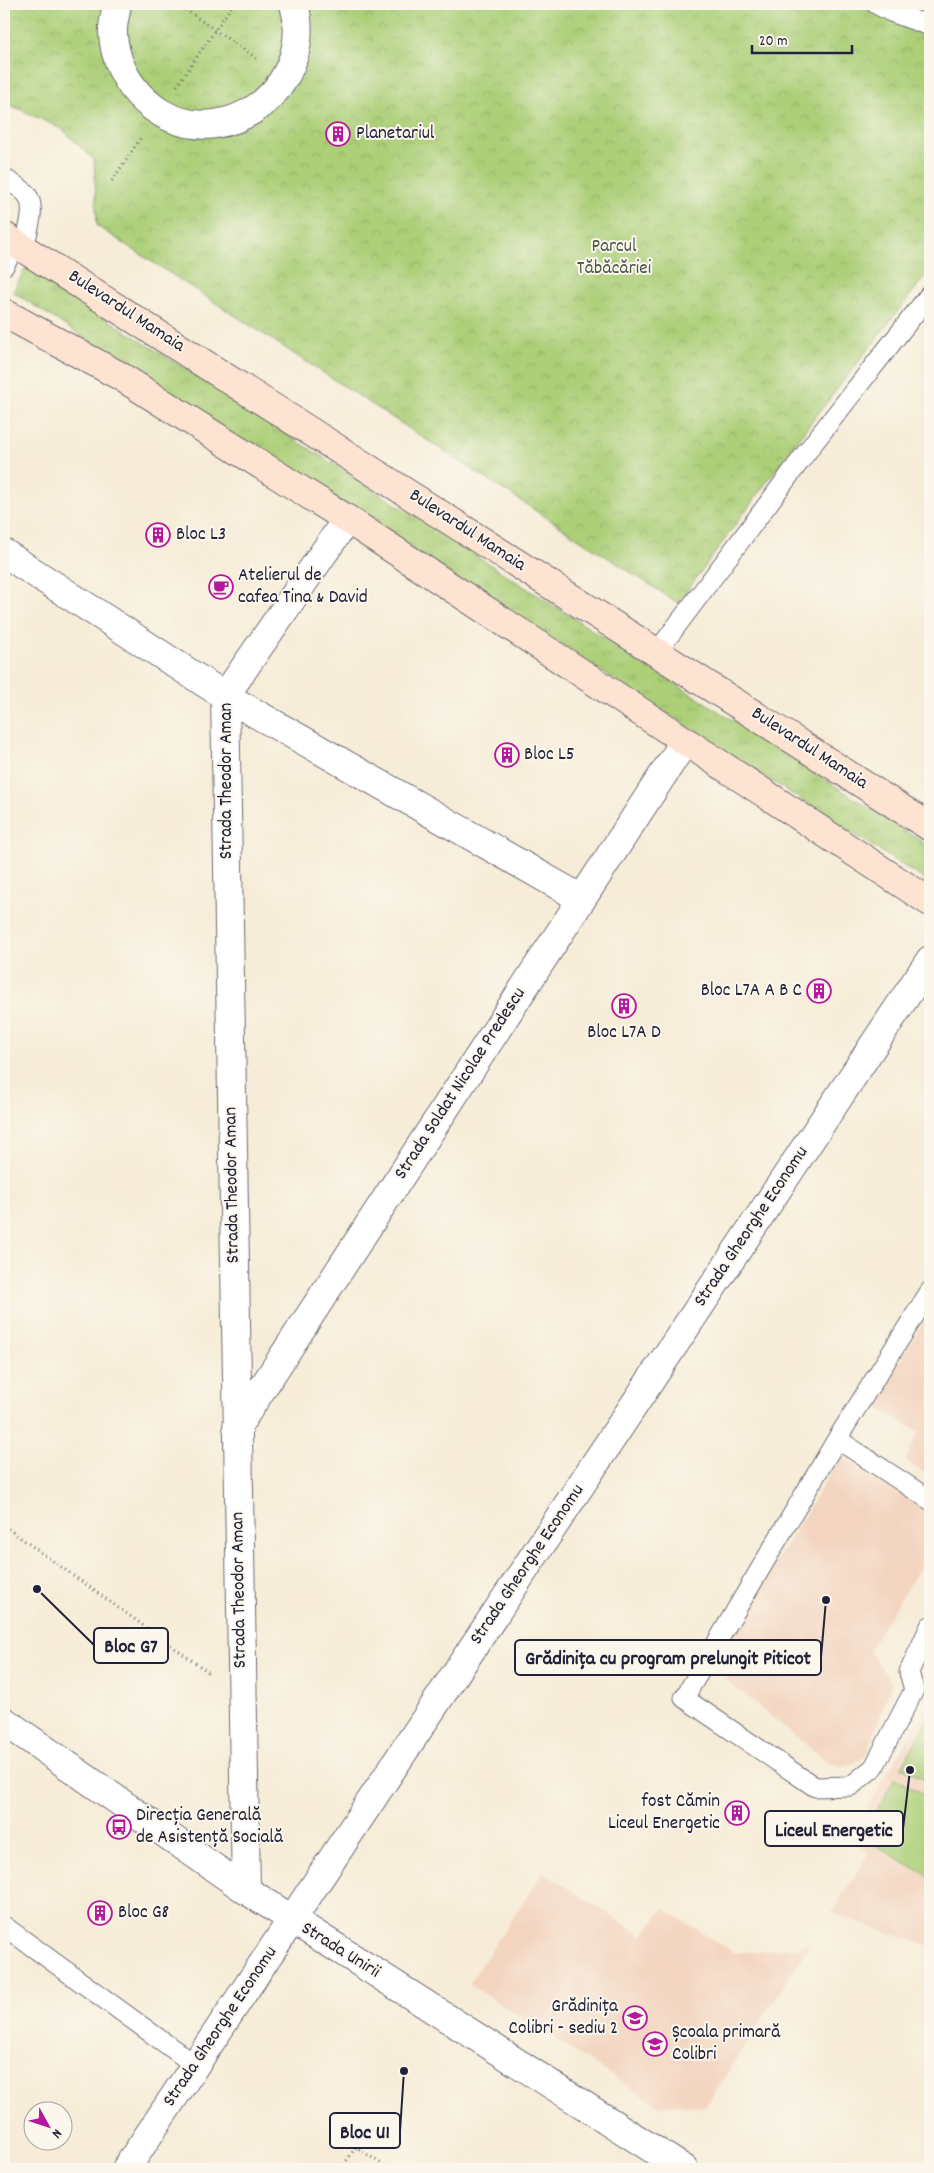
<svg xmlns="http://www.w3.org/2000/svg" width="934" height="2173" font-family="Dekko,sans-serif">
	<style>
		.built { fill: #f3d4bf }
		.grass { fill: url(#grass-tufts); stroke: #67785a }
		.park { fill: url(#park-crowns); stroke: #67785a }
		.pitch { fill: #accf78; stroke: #67785a }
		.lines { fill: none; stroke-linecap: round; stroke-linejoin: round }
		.service-casing { stroke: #6c6972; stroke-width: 21 }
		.pedestrian-casing { stroke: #6c6972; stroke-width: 30 }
		.minor-casing { stroke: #6c6972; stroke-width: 30 }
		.tertiary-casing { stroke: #6c6972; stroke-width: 30 }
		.secondary-casing { stroke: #6c6972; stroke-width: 30 }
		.path { stroke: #6c6972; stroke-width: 3; stroke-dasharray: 1 4; stroke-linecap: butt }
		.service { stroke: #fff; stroke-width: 19 }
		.pedestrian { stroke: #fff; stroke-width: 28 }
		.minor { stroke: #fff; stroke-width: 28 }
		.tertiary { stroke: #fff; stroke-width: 28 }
		.secondary { stroke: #fde3d1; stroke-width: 28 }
		.labels { text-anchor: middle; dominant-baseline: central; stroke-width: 4; stroke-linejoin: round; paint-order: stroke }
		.poi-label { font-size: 19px; fill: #22223b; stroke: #fbf7ec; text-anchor: start }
		.park-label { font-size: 19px; fill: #4b564d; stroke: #fbf7ec }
		.street-label { font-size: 19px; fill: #22223b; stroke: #fbf7ec }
		.leader { fill: none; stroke: #22223b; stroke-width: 2 }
		.callout-dot { fill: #22223b; stroke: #fbf7ec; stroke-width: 2 }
		.callout { fill: #fbf7ec; stroke: #22223b; stroke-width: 2 }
		.callout-label { font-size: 20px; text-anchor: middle; font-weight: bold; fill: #22223b }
	</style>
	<defs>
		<pattern id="grass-tufts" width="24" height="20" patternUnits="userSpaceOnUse" patternTransform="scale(1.25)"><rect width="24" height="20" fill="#accf78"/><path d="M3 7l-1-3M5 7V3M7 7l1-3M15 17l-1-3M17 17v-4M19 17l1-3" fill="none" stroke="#94b169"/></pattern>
		<pattern id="park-crowns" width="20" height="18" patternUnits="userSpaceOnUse" patternTransform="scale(1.25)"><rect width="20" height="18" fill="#accf78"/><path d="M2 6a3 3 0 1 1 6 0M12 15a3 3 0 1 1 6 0" fill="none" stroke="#94b169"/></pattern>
	</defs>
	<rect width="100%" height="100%" fill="#fbf7ec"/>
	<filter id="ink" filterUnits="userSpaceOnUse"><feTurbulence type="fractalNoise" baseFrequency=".02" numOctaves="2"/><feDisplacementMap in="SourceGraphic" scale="10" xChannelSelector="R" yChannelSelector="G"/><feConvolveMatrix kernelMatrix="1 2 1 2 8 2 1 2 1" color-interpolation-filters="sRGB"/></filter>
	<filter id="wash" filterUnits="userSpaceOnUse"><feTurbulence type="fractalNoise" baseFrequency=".0096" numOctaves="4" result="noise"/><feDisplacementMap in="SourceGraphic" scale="20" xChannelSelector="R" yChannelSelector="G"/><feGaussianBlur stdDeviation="1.12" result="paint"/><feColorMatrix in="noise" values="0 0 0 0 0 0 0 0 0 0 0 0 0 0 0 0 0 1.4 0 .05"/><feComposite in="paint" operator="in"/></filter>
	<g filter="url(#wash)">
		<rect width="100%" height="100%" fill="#f6ecd7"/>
		<!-- built -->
		<path class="built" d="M930,1312v164l-25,-15 14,-29 -47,-27z
			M841,1456l89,56v39l-61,99 23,33 -25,73 -20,11 -17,-3 -110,-89 -4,-16z
			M930,1701v246l-99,-34 38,-60 -20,-14z
			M543,1872l100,64 20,-28 71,45 62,-5 16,-6 -107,165 -47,-2 -189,-121z"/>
		<!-- grass -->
		<path class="grass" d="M26,267l904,580v36l-917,-591z"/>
		<!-- park -->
		<path class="park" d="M4,4h926v266l-128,164 -124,169 -581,-377 -3,-66 -32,-31 -58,-27z"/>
		<!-- pitch -->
		<path class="pitch" d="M930,1716v67l-28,-16z
			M895,1778l35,20v79l-68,-39z"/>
	</g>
	<g filter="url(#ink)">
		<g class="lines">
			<!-- service casing -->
			<g class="service-casing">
				<path id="service" d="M876,4l15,8 39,14
					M4,178c6,5 19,10 23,17 10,13 0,38 -3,52
					M4,266l13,-23
					M657,652l158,-211 115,-147
					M930,1291l-93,148 -153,259 131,89 36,-1 23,-19 40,-77 -5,-18 21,-46
					M837,1439l93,61
					M4,1926l191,139"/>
			</g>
			<!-- pedestrian casing -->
			<g class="pedestrian-casing">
				<path id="pedestrian" d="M117,4c-1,9 -5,20 -4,30 3,51 48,97 102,90 57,-8 95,-65 79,-120"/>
			</g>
			<!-- minor casing -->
			<g class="minor-casing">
				<path id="minor" d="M4,553l221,143 357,203
					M237,1427l448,-686
					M246,1890l-21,-1194 122,-177
					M126,2169l804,-1209"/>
			</g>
			<!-- tertiary casing -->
			<g class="tertiary-casing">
				<path id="tertiary" d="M4,1721l242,169 438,279"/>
			</g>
			<!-- secondary casing -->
			<g class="secondary-casing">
				<path id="secondary" d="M4,236l926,591
					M4,313l116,63 227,143 583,383"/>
			</g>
			<!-- path -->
			<path class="path" d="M177,4l82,56
				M177,86l56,-82
				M112,181l30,-45
				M4,1526l207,148
				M341,2169l15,-22 33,22"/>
			<!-- service -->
			<use href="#service" class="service"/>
			<!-- pedestrian -->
			<use href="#pedestrian" class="pedestrian"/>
			<!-- minor -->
			<use href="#minor" class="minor"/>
			<!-- tertiary -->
			<use href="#tertiary" class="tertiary"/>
			<!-- secondary -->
			<use href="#secondary" class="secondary"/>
		</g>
	</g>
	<!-- icons -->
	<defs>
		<g id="building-ring" transform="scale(1.25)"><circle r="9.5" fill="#fbf7ec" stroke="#b5179e" stroke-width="1.5"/><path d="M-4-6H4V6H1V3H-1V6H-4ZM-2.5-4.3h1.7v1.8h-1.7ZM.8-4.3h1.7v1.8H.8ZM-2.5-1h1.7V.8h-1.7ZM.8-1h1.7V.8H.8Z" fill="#b5179e"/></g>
		<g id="cafe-ring" transform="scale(1.25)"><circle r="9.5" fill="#fbf7ec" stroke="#b5179e" stroke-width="1.5"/><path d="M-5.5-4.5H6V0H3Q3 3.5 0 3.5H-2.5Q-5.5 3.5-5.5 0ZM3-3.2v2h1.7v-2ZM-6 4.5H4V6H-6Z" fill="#b5179e"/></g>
		<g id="bus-ring" transform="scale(1.25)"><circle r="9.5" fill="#fbf7ec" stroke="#b5179e" stroke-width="1.5"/><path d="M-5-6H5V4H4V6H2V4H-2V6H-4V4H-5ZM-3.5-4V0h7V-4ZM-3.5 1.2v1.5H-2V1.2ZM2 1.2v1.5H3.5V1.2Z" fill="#b5179e"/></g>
		<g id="school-ring" transform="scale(1.25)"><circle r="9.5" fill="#fbf7ec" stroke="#b5179e" stroke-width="1.5"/><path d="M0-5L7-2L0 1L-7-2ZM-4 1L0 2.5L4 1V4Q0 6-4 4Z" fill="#b5179e"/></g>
	</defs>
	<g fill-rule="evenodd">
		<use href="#building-ring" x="338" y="134"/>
		<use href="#building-ring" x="158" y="535"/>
		<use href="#cafe-ring" x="221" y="587"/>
		<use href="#building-ring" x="507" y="755"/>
		<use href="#building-ring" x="819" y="991"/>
		<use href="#building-ring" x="624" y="1006"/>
		<use href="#building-ring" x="737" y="1813"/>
		<use href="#bus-ring" x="119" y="1827"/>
		<use href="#building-ring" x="100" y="1913"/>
		<use href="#school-ring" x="635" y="2018"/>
		<use href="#school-ring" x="655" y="2044"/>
	</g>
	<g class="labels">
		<!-- poi labels -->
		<g class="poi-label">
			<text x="356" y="134">Planetariul</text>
			<text x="176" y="535">Bloc L3</text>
			<text x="238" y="576">Atelierul de<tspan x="238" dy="22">cafea Tina &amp; David</tspan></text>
			<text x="524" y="755">Bloc L5</text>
			<text x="802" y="991" text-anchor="end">Bloc L7A A B C</text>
			<text x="624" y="1033" text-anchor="middle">Bloc L7A D</text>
			<text x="720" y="1802" text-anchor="end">fost Cămin<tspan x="720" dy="22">Liceul Energetic</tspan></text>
			<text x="136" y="1816">Direcția Generală<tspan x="136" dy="22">de Asistență Socială</tspan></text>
			<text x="118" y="1913">Bloc G8</text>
			<text x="618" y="2007" text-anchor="end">Grădinița<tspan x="618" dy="22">Colibri - sediu 2</tspan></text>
			<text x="672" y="2033">Școala primară<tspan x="672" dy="22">Colibri</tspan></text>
		</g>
		<!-- park labels -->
		<g class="park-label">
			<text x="614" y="247">Parcul<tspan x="614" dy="22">Tăbăcăriei</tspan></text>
		</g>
		<!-- street labels -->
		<g class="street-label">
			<text transform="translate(126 312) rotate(33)">Bulevardul Mamaia</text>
			<text transform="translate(467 531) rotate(33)">Bulevardul Mamaia</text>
			<text transform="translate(809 749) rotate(33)">Bulevardul Mamaia</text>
			<text transform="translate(227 781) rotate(-90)">Strada Theodor Aman</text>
			<text transform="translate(461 1084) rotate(-57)">Strada Soldat Nicolae Predescu</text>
			<text transform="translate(233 1185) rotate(-91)">Strada Theodor Aman</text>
			<text transform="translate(752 1227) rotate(-56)">Strada Gheorghe Economu</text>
			<text transform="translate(528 1565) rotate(-56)">Strada Gheorghe Economu</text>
			<text transform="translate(240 1590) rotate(-91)">Strada Theodor Aman</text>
			<text transform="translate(340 1951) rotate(32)">Strada Unirii</text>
			<text transform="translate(221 2027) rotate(-56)">Strada Gheorghe Economu</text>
		</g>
	</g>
	<!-- callouts -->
	<path class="leader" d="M37 1589L94 1645M826 1600L821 1657M910 1770L903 1829M404 2071L400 2131"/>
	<g class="callout-dot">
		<circle cx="37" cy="1589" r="5"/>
		<circle cx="826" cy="1600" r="5"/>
		<circle cx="910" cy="1770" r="5"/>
		<circle cx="404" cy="2071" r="5"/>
	</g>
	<g class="callout">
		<rect x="94" y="1628" width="74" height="35" rx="5"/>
		<rect x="515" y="1640" width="306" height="35" rx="5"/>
		<rect x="765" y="1811" width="138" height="35" rx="5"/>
		<rect x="330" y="2113" width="70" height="35" rx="5"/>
	</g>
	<g class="callout-label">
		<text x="131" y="1652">Bloc G7</text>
		<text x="668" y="1664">Grădinița cu program prelungit Piticot</text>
		<text x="834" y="1836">Liceul Energetic</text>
		<text x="365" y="2138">Bloc U1</text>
	</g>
	<!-- margin -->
	<rect width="934" height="2173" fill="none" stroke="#fbf7ec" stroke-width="20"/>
	<!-- north arrow -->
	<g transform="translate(48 2126) rotate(130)"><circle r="24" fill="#fbf7ec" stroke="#a4a2a5"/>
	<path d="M0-4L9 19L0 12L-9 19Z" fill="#b5179e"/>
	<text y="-8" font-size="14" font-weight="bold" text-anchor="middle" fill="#22223b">N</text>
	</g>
	<!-- scale -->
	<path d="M752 45v8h100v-8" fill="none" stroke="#22223b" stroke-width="2.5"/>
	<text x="759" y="45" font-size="15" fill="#22223b" stroke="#fbf7ec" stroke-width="4" paint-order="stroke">20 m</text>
</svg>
